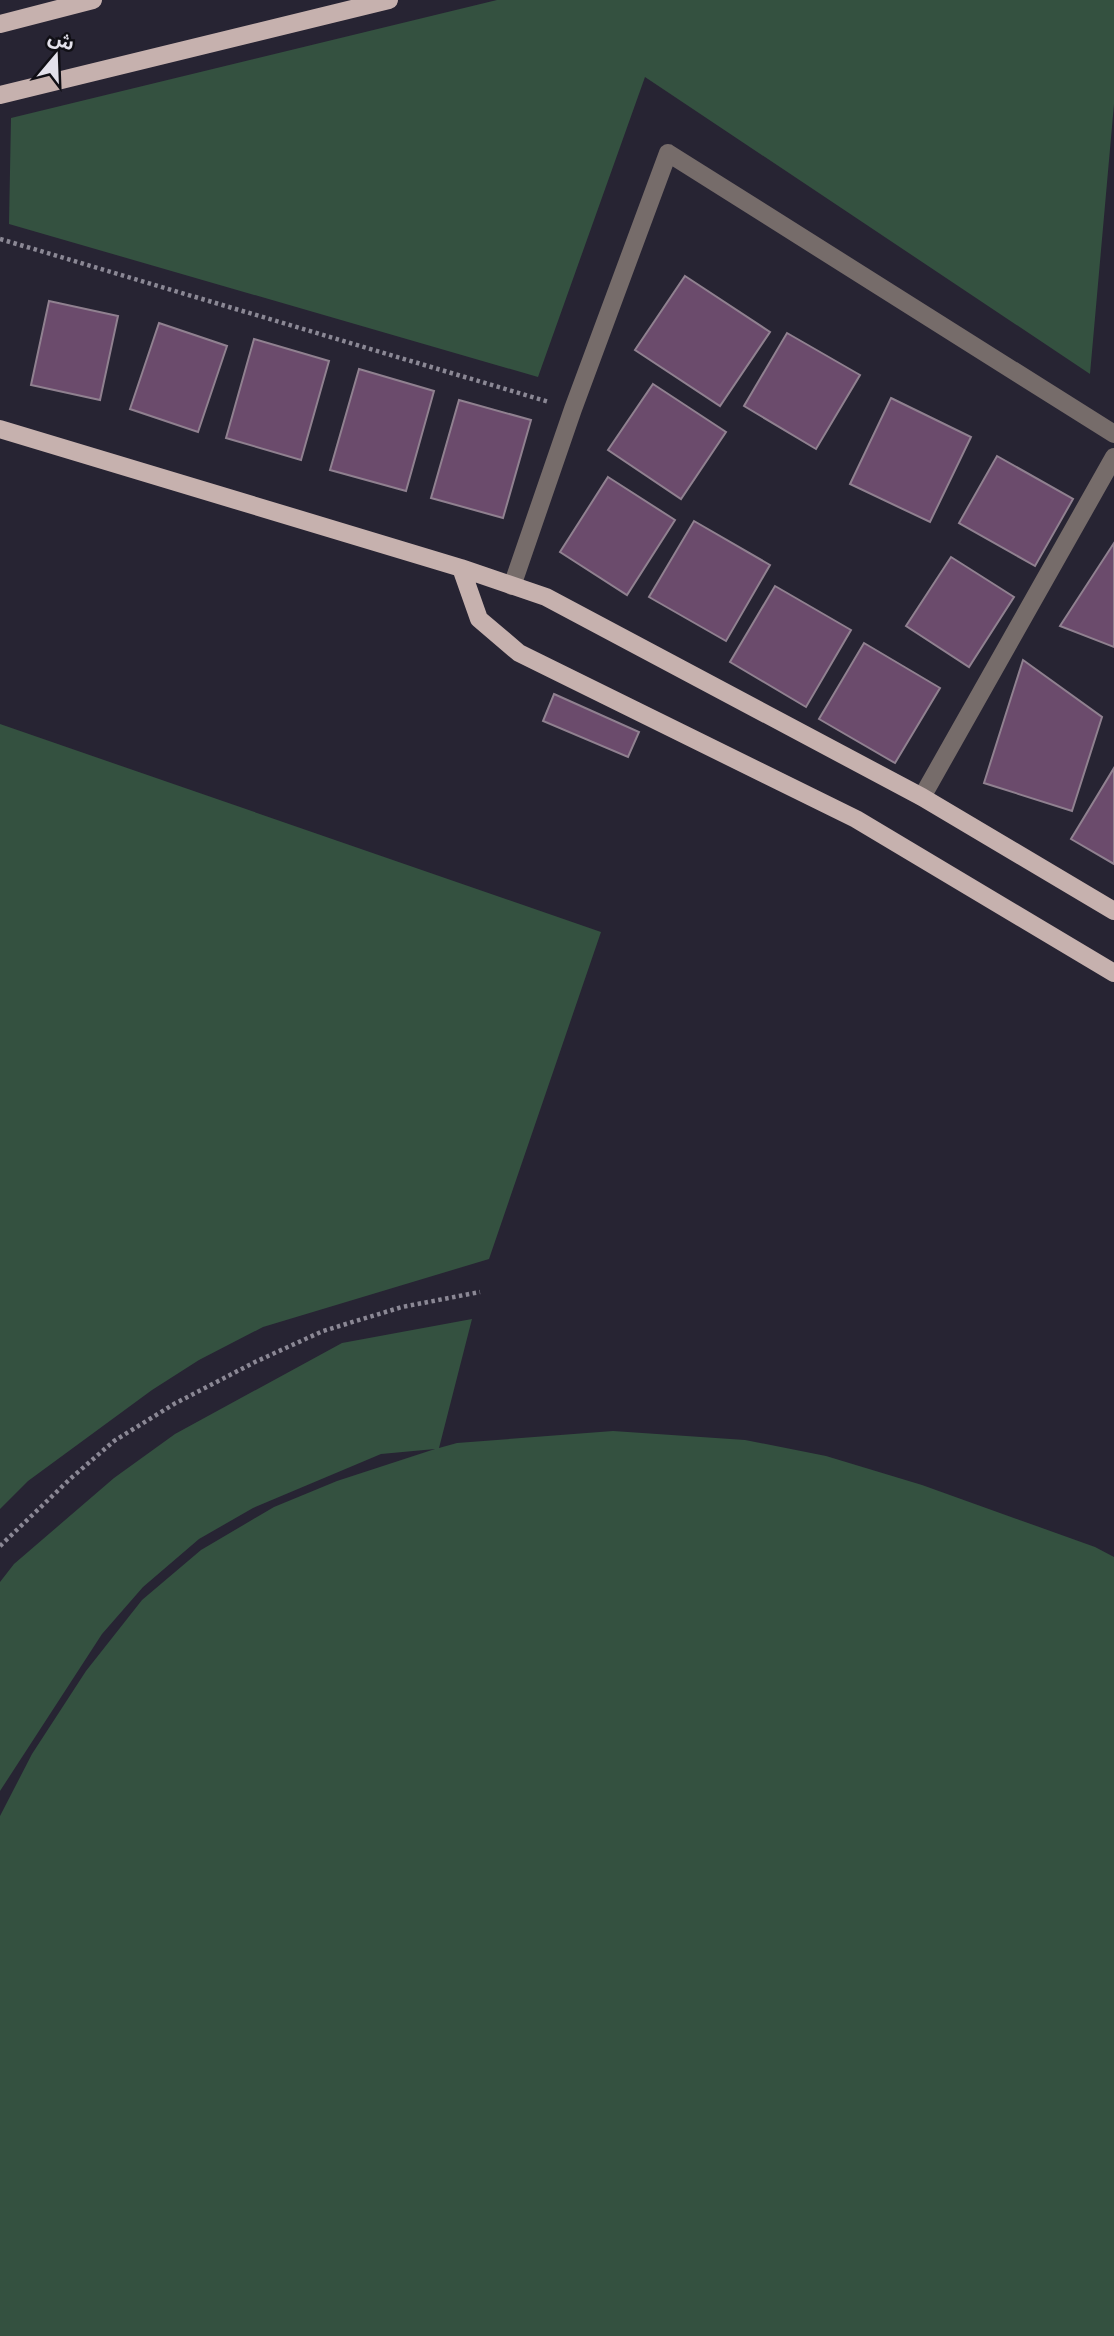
<svg xmlns="http://www.w3.org/2000/svg" width="1114" height="2336" font-family="'Noto Sans','Noto Sans Arabic',sans-serif">
	<style>
		.green { fill: #345140 }
		.building { fill: #6b4b6c; stroke: #908190; stroke-width: 2 }
		.lines { fill: none; stroke-linecap: round; stroke-linejoin: round }
		.path { stroke: #8b8895; stroke-width: 4.5; stroke-dasharray: 3.5 3.5; stroke-linecap: butt }
		.minor { stroke: #766c6a; stroke-width: 18 }
		.major { stroke: #c6b1ae; stroke-width: 18 }
	</style>
	<rect width="100%" height="100%" fill="#272433"/>
	<!-- green -->
	<path class="green" d="M497,0h617v104l-24,270 -445,-297 -107,300 -529,-153 2,-106z
		M0,724l601,208 -112,327 -226,68 -64,33 -47,30 -124,91 -28,28z
		M472,1319l-33,129 18,-5 156,-12 132,9 81,16 96,29 173,62 19,10v779h-1114v-520l32,-62 54,-83 56,-71 59,-50 73,-43 63,-26 98,-32 -54,5 -128,54 -54,31 -56,48 -41,47 -102,157v-209l14,-18 100,-86 61,-44 167,-91z"/>
	<!-- building -->
	<path class="building" d="M685,276l85,56 -50,74 -85,-56z
		M49,301l69,15 -18,84 -69,-15z
		M159,323l68,23 -29,86 -68,-23z
		M787,333l73,42 -44,74 -72,-43z
		M254,339l75,22 -28,99 -75,-22z
		M359,369l75,22 -28,100 -76,-21z
		M653,384l73,48 -45,67 -73,-49z
		M891,398l80,39 -41,85 -80,-38z
		M459,400l72,20 -28,98 -72,-20z
		M997,456l76,43 -38,67 -76,-43z
		M608,477l67,43 -48,75 -67,-43z
		M694,521l76,44 -44,76 -77,-44z
		M1114,543v104l-54,-21z
		M951,557l63,40 -45,70 -63,-41z
		M775,586l76,44 -45,77 -76,-45z
		M864,643l76,45 -45,75 -76,-44z
		M1023,660l79,57 -30,94 -88,-28z
		M554,694l85,38 -11,25 -85,-36z
		M1114,768v96l-43,-25z"/>
	<g class="lines">
		<!-- path -->
		<path class="path" d="M0,239l549,163
			M0,1546l70,-67 44,-38 60,-37 81,-42 68,-31 79,-24 78,-15"/>
		<!-- minor -->
		<path class="minor" d="M512,586l61,-177 95,-256 446,281
			M922,797l192,-340"/>
		<!-- major -->
		<path class="major" d="M0,24l93,-24
			M0,95l389,-95
			M0,429l461,139 85,29 376,200 192,114
			M461,568l18,51 40,34 337,166 258,154"/>
	</g>
	<!-- north arrow -->
	<g transform="translate(56 56) rotate(19)" stroke="#100f15" stroke-width="5" paint-order="stroke">
	<path d="M0-5L12 26L0 18L-12 26Z" fill="#e3e1eb"/>
	<text y="-10" font-size="19" font-weight="bold" text-anchor="middle" fill="#e3e1eb">ش</text>
	</g>
</svg>
